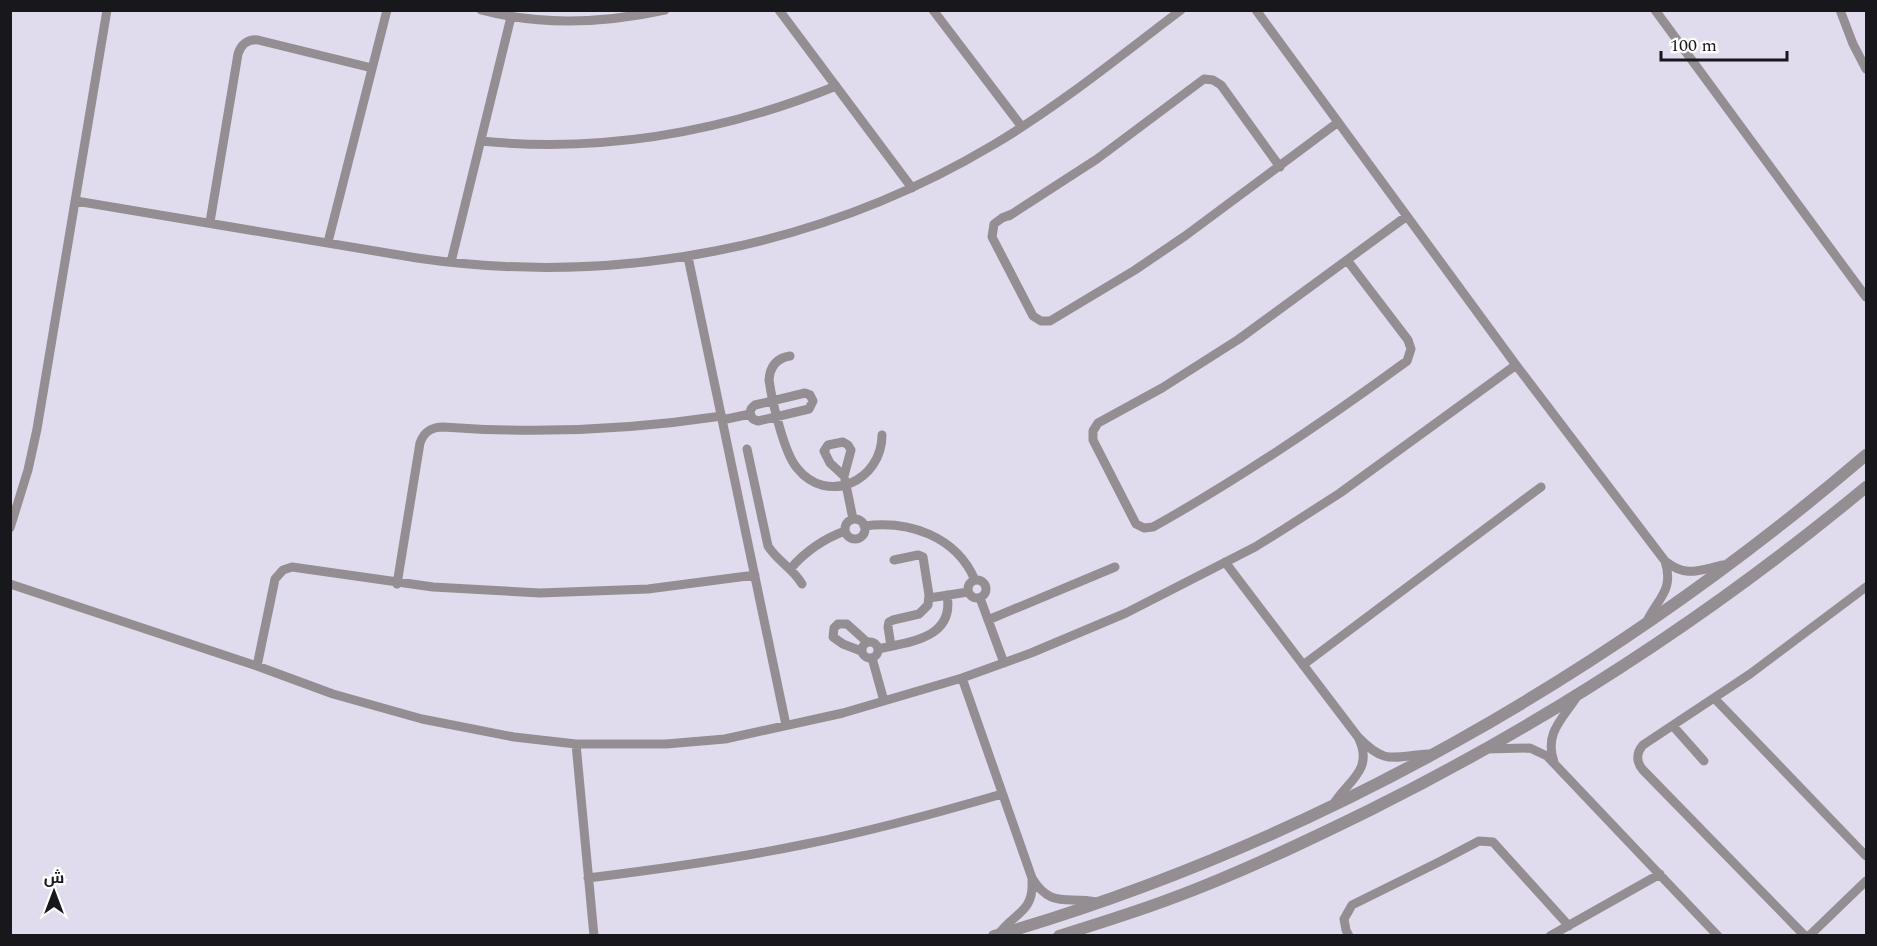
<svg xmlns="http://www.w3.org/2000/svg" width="1877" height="946" font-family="Spectral,Cairo,serif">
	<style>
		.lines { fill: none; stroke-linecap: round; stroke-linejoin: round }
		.minor { stroke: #948e93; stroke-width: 9 }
		.tertiary { stroke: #948e93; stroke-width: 12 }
	</style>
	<rect width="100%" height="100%" fill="#e0dced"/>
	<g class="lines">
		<!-- minor -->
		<path class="minor" d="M481,10c60,16 124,13 184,0
			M779,10l133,178
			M933,10l89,117
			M1256,10l260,355 149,196c21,17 34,9 58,4
			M1655,10l211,287
			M1840,10l13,34 13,25
			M481,141c122,12 242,-9 355,-55
			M76,201l341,57c200,29 403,-10 576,-113 66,-39 127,-89 188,-135
			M1012,214l-10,4 -8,6 -2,13 41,79 8,5h9l85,-51 50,-34 152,-113
			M1009,216l88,-57 107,-80 9,1 8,5 59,82
			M210,222l28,-168c3,-10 10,-15 20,-14l114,28
			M328,242l59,-232
			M688,257l98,468
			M1347,260l61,80 3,9 -4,12c-82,60 -166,117 -254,166l-9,1 -8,-4 -43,-84v-9l5,-8 64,-35 77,-49 168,-123
			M451,262l60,-245
			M790,356c-13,2 -20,10 -21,24 3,21 15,73 28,88 30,38 85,13 85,-33
			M805,393l5,2 3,6 -4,8 -51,12 -5,-2c-4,-5 -4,-10 2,-14z
			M722,420l28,-6
			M843,442l5,3 3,5 -7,26 -14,-13 -6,-12 4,-6z
			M747,449l21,97c9,15 25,22 34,38
			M845,480l8,39
			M845 529a10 10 0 1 1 20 0a10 10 0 1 1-20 0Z
			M864,526c45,-6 92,10 111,54
			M10,528l18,-58 9,-41 70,-419
			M1225,562l133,175c28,29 35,19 70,17
			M791,568c15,-17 32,-29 54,-37
			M968 589a9 9 0 1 1 18 0a9 9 0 1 1-18 0Z
			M10,584l247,82 76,28 89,25 92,18 62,7h90l59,-5 118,-26 119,-35 69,-25 95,-40 129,-66 29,-18 56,-36 176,-128
			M397,584l23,-141c4,-11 11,-16 23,-16 94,7 186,3 279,-11
			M929,598l39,-6
			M980,598l24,65
			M988,620l127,-53
			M1647,621c12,-24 27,-31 18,-60
			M862 650a8 8 0 1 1 16 0a8 8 0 1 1-16 0Z
			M891,646l-3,-19 1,-5 4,-2 26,-6 9,-9 1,-10 -6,-38 -5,-2 -24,5
			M878,649c30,-7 77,-10 69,-54
			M861,651l-18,-7 -10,-7 1,-9 4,-4h9l20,18
			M872,658l12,43
			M1303,665l238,-178
			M257,666l18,-87 8,-9 9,-3 141,20 107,6 108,-4 107,-14
			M962,678l70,200c19,31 35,18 64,24
			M1715,699l151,157
			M1673,726l31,35
			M576,744l18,192
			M1486,749l44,-1 17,8 171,180
			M1554,762c-10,-28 8,-43 22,-64
			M1333,805c13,-23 41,-34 26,-66
			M588,878c73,-9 146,-19 218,-34 66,-13 131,-31 196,-50
			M998,935c15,-22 36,-22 34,-54
			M1349,936l-3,-6 -2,-11 8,-14 89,-44 38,-20 14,1 9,10 67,74
			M1550,936l110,-62
			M1805,936l-162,-166c-7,-8 -7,-17 0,-25l107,-71 116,-87
			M1809,936l57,-55"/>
		<!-- tertiary -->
		<path class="tertiary" d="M994,936c322,-93 619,-265 872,-481
			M1059,936c37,-12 74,-23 111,-37 68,-25 135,-57 200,-89 179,-89 343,-196 496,-323"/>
	</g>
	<!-- border -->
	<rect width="1877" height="946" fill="none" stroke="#18171c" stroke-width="24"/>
	<!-- north arrow -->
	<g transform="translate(54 892)" stroke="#ffffff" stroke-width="4.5" paint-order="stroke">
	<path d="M0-4.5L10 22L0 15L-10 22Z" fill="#18171c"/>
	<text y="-9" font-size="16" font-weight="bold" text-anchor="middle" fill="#18171c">ش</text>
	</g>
	<!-- scale -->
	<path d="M1661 51v9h126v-9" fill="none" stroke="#18171c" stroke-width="3"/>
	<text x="1670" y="51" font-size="18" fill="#18171c" stroke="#ffffff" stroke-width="4.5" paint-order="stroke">100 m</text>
</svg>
